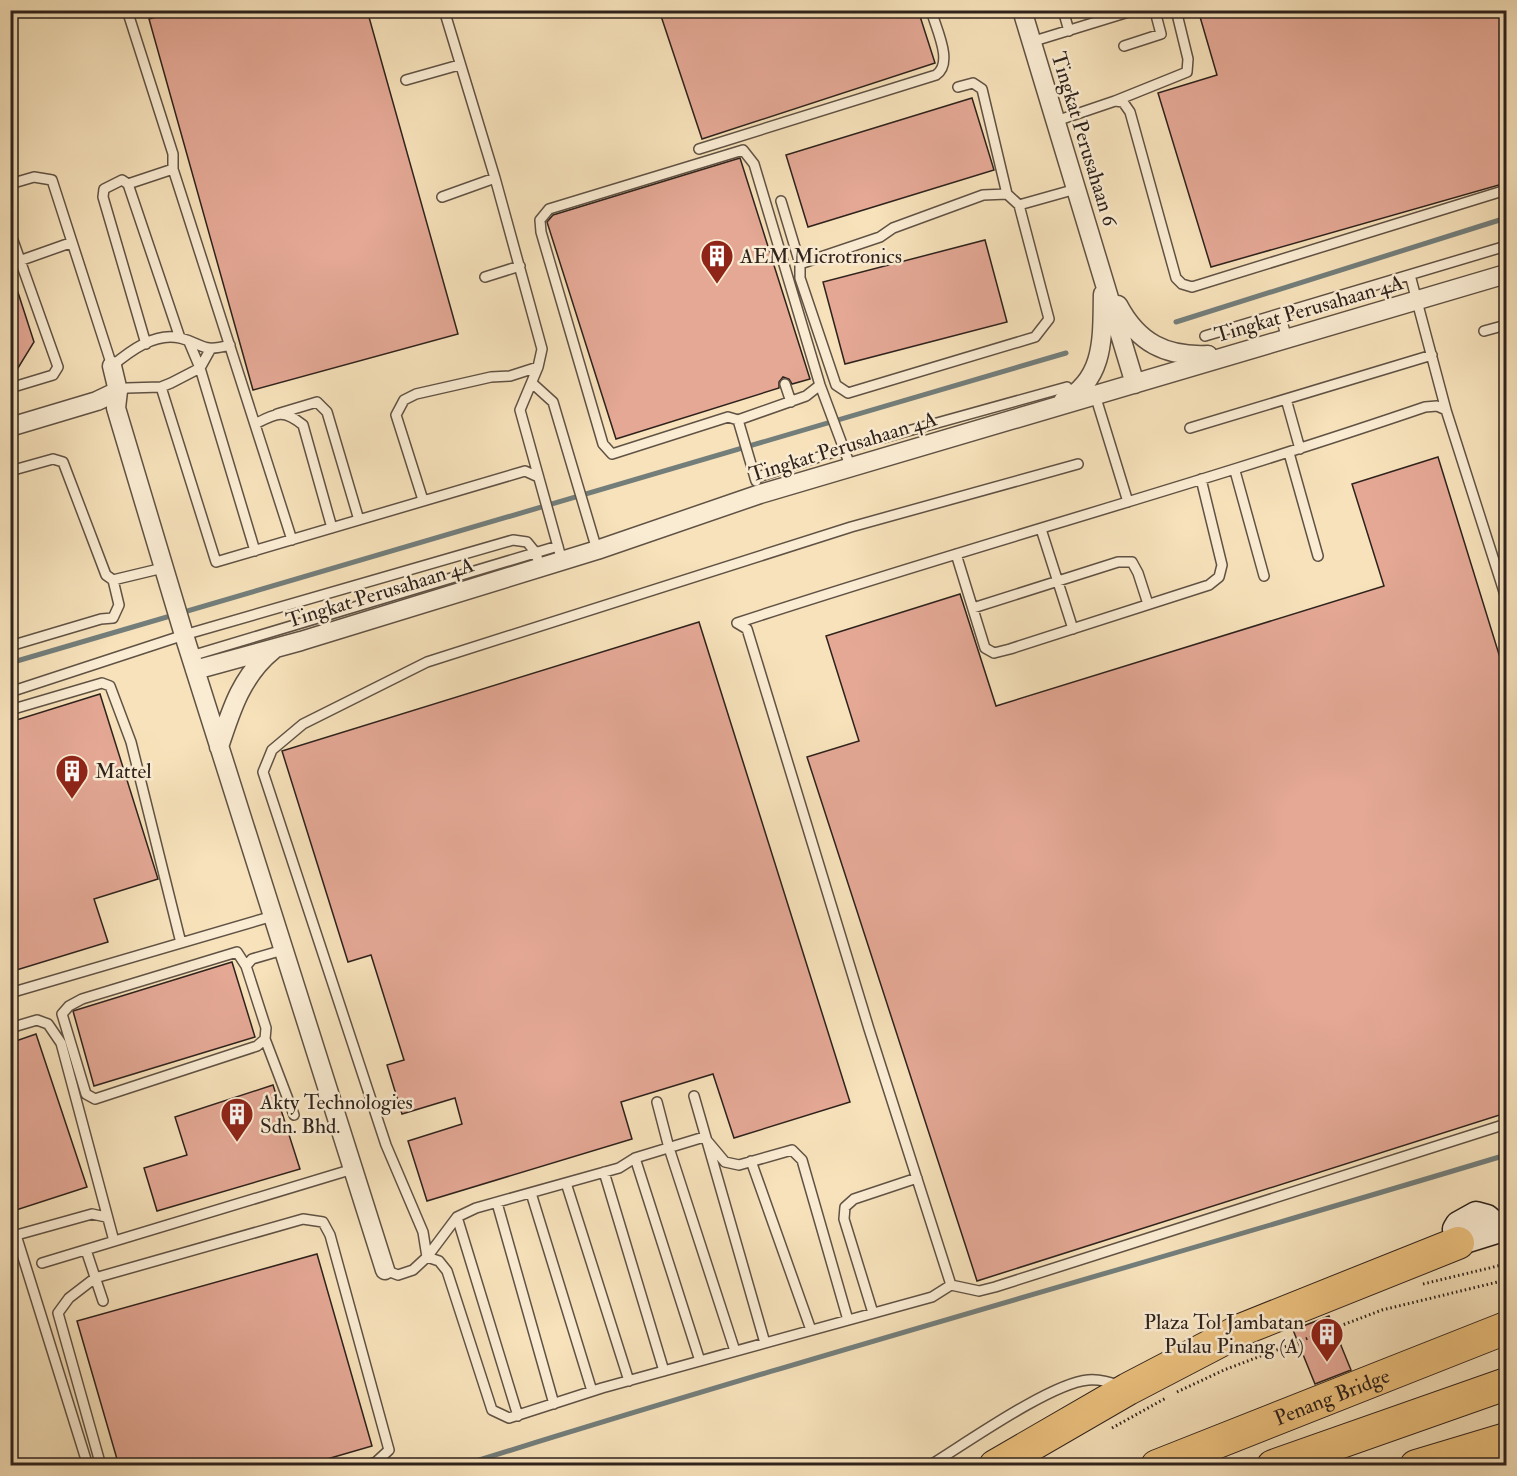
<svg xmlns="http://www.w3.org/2000/svg" width="1517" height="1476" font-family="'IM FELL Double Pica',serif">
	<style>
		.lines { fill: none; stroke-linecap: round; stroke-linejoin: round }
		.stream { stroke: #737e7b; stroke-width: 5 }
		.building { fill: #e4a895; stroke: #2e221c; stroke-width: 1.5 }
		.lane-casing { stroke: #605244; stroke-width: 12 }
		.street-casing { stroke: #605244; stroke-width: 21 }
		.secondary-casing { stroke: #2e221c; stroke-width: 27 }
		.highway-casing { stroke: #2e221c; stroke-width: 34 }
		.path { stroke: #2e221c; stroke-width: 3; stroke-dasharray: 1.5 3; stroke-linecap: butt }
		.lane { stroke: #faecd3; stroke-width: 9 }
		.street { stroke: #faecd3; stroke-width: 18 }
		.secondary { stroke: #faecd3; stroke-width: 24 }
		.highway { stroke: #ecc17e; stroke-width: 32 }
		.labels { text-anchor: middle; dominant-baseline: central; stroke-width: 5; stroke-linejoin: round; paint-order: stroke }
		.street-label { font-size: 21px; fill: #2e221c; stroke: #faecd3 }
		.poi-label { font-size: 21px; fill: #2e221c; stroke: #faecd3; text-anchor: start }
	</style>
	<rect width="100%" height="100%" fill="#f7e2bb"/>
	<filter id="stains"><feTurbulence type="fractalNoise" baseFrequency=".00333" numOctaves="4"/><feColorMatrix values="0 0 0 0 .2 0 0 0 0 .09 0 0 0 0 .02 0 0 0 .5 -.17"/></filter>
	<radialGradient id="worn" r=".72"><stop offset=".6" stop-color="#630" stop-opacity="0"/><stop offset="1" stop-color="#630" stop-opacity=".3"/></radialGradient>
	<g class="lines">
		<!-- stream -->
		<path class="stream" d="M1176,322l330,-104
			M10,663l1056,-310
			M460,1466c348,-109 698,-206 1046,-311"/>
	</g>
	<!-- building -->
	<path class="building" d="M179,10h188l91,324 -205,56 -104,-371z
		M659,10h259l17,53 -233,76z
		M1198,10h308v173l-295,84 -53,-174 59,-18z
		M972,98l22,72 -186,57 -22,-72z
		M740,158l70,221 -18,5 -3,-5 -6,-2 -4,5v6l-163,51 -69,-217 6,-7z
		M985,240l22,82 -162,42 -22,-82z
		M13,277l21,65 -24,39v-103z
		M1438,457l68,220v436l-529,168 -170,-524 52,-16 -33,-105 134,-42 36,112 388,-120 -32,-102z
		M699,622l151,480 -116,36 -21,-64 -92,28 11,37 -205,62 -19,-60 54,-17 -7,-26 -53,16 -15,-49 17,-5 -33,-105 -23,7 -66,-211z
		M100,694l58,185 -64,20 14,43 -98,30v-250z
		M232,962l23,75 -161,49 -21,-75z
		M36,1034l51,153 -77,25v-169z
		M273,1085l27,84 -143,42 -13,-43 43,-13 -12,-38z
		M317,1254l55,192 -69,20h-184l-42,-145z
		M1329,1316l22,54 -36,14 -22,-54z"/>
	<g class="lines">
		<!-- lane casing -->
		<g class="lane-casing">
			<path id="lane" d="M127,10l46,144v15l-45,15
				M444,10l51,168 47,171 -4,18 -18,43 42,151
				M1063,10l6,21
				M1031,42l104,-32
				M1124,46l37,-12 -5,-19 -4,-5
				M406,80l53,-15
				M958,87l15,-4 9,6 25,105
				M1115,101l72,-29 1,-13 -12,-49
				M1056,121l59,-20 8,1 7,10 46,166 6,6 10,3 314,-97
				M699,149l237,-74c18,-12 0,-46 -5,-65
				M173,169l119,371
				M10,184l24,-7 18,3 60,186c18,-15 43,-34 68,-28 25,6 20,15 50,7
				M442,197l53,-19
				M781,201l19,63
				M1019,205l30,114 -14,18 -187,56 -12,-8 -36,-107v-14l80,-27 13,-9 90,-33 24,-1 12,11 57,-16
				M10,232l48,135 -5,8 -43,13
				M22,260l48,-17
				M1410,275l36,135
				M485,277l35,-11
				M1280,314l7,25
				M1484,331l22,-6
				M1205,336l301,-90
				M189,342l11,26 55,183
				M146,344l-43,-147 1,-8 18,-9 6,4 52,154
				M532,383l21,19 44,148
				M785,384l6,18
				M820,385l-14,11 -68,24 -10,-3 -116,37 -9,-10 -62,-212 -1,-12 9,-11 194,-59 11,14 66,221 31,83
				M161,387l55,175 309,-91 11,5
				M118,391l9,-3 34,-1 10,-4 29,-15 10,-18
				M1095,395l33,107
				M1286,399l14,50
				M277,414l40,-12 10,10 32,108
				M738,420l18,61
				M255,424c22,-11 28,-15 48,1l29,103
				M1190,428l242,-73
				M1289,453l29,103
				M10,471l43,-12 10,3 43,113 7,5 6,25 -6,13 -12,1 -91,27
				M1235,471l29,105
				M755,478l88,-29 224,-62
				M423,500l-27,-85 8,-15 12,-6 75,-17 19,-1 28,-9
				M1041,529l32,100
				M956,554l29,94 9,5 16,-4 199,-64 10,-8 3,-12 -21,-86
				M113,580l50,-12
				M973,608l145,-46h14l6,11 10,31
				M737,623l10,6 122,400 82,256 -19,12 -330,91 -93,30 -17,-8 -45,-139 -8,-10 -12,-4 30,-40 19,-9 143,-40 16,-10 69,-21 21,25 14,3 53,-15 10,10 46,160
				M737,623c228,-75 460,-138 688,-216l12,-1 9,4 60,188
				M191,656l367,-110
				M10,692l174,-57 329,-95 14,2 9,11 4,15
				M10,710l92,-27 8,3 21,56 50,201
				M237,952l9,14 20,62 -1,11 -8,7 -162,53 -9,-5 -24,-80 7,-8 13,-7z
				M246,966l6,-7 31,-9
				M10,993l263,-77
				M10,1028l27,-8 11,4 13,19 53,198
				M265,1039l29,76
				M694,1096l71,247
				M657,1102l12,46 66,203
				M635,1158l65,203
				M751,1161l60,169
				M604,1172l60,199
				M566,1183l63,198
				M531,1193l61,198
				M497,1203l57,201
				M457,1217l61,199
				M16,1235l72,231
				M13,1236l79,-22 14,3
				M86,1250l17,51
				M42,1263l311,-94
				M385,1270l13,5 15,-5 14,-13 -4,-25 -37,-87 -123,-373 9,-22 31,-26 124,-62 424,-135 227,-63
				M951,1285l28,6 16,-4 511,-163
				M873,1313l-29,-94 1,-12 9,-8 63,-21
				M101,1466l-43,-153 11,-15 26,-20 208,-59 20,3 7,13 59,215 -13,12 -11,4
				M929,1466c36,-22 122,-83 159,-86 11,-1 22,2 32,6"/>
		</g>
		<!-- street casing -->
		<g class="street-casing">
			<path id="street" d="M1022,10l113,374
				M1118,305c20,38 48,52 90,50
				M112,366l6,25 -2,17 68,227 201,635
				M1063,401c43,-22 39,-66 40,-107
				M10,427l87,-26 21,-10
				M195,670l106,-29 296,-91 163,-56 746,-220
				M219,747c12,-37 23,-72 54,-97"/>
		</g>
		<!-- secondary casing -->
		<g class="secondary-casing">
			<path id="secondary" d="M1501,1229l-14,-12 -11,-3 -18,10 -3,5 3,14 48,-15"/>
		</g>
		<!-- highway casing -->
		<g class="highway-casing">
			<g id="highway">
				<path d="M995,1466l133,-77 115,-60 215,-86"/>
				<path id="s1" d="M1157,1466l349,-138"/>
				<path d="M1273,1466l233,-82"/>
				<path d="M1416,1466l90,-27"/>
			</g>
		</g>
		<!-- path -->
		<path class="path" d="M1423,1284l83,-20
			M1177,1392l47,-22 158,-60 124,-30
			M1112,1428l54,-30"/>
		<!-- lane -->
		<use href="#lane" class="lane"/>
		<!-- street -->
		<use href="#street" class="street"/>
		<!-- secondary -->
		<use href="#secondary" class="secondary"/>
		<!-- highway -->
		<use href="#highway" class="highway"/>
	</g>
	<!-- icons -->
	<defs>
		<g id="building-pin" transform="scale(1.725)"><path d="M0 17L-7.5 6A9.5 9.5 0 1 1 7.5 6Z" fill="#8f2418" stroke="#faecd3"/><path d="M-4-6H4V6H1V3H-1V6H-4ZM-2.5-4.3h1.7v1.8h-1.7ZM.8-4.3h1.7v1.8H.8ZM-2.5-1h1.7V.8h-1.7ZM.8-1h1.7V.8H.8Z" fill="#fff"/></g>
	</defs>
	<g fill-rule="evenodd">
		<use href="#building-pin" x="717" y="256"/>
		<use href="#building-pin" x="72" y="771"/>
		<use href="#building-pin" x="237" y="1114"/>
		<use href="#building-pin" x="1327" y="1334"/>
	</g>
	<g class="labels">
		<!-- street labels -->
		<g class="street-label">
			<text transform="translate(1084 139) rotate(73)">Tingkat Perusahaan 6</text>
			<text transform="translate(1309 309) rotate(-16)">Tingkat Perusahaan 4A</text>
			<text transform="translate(843 447) rotate(-17)">Tingkat Perusahaan 4A</text>
			<text transform="translate(380 593) rotate(-17)">Tingkat Perusahaan 4A</text>
			<text stroke="none"><textPath href="#s1" startOffset="188">Penang Bridge</textPath></text>
		</g>
		<!-- poi labels -->
		<g class="poi-label">
			<text x="740" y="256">AEM Microtronics</text>
			<text x="95" y="771">Mattel</text>
			<text x="260" y="1102">Akty Technologies<tspan x="260" dy="24">Sdn. Bhd.</tspan></text>
			<text x="1304" y="1322" text-anchor="end">Plaza Tol Jambatan<tspan x="1304" dy="24">Pulau Pinang (A)</tspan></text>
		</g>
	</g>
	<!-- margin -->
	<rect width="1517" height="1476" fill="none" stroke="#f7e2bb" stroke-width="36"/>
	<rect x="12" y="12" width="1493" height="1452" fill="none" stroke="#2e221c" stroke-width="3"/>
	<rect x="18" y="18" width="1481" height="1440" fill="none" stroke="#2e221c" stroke-width="1.5"/>
	<rect width="100%" height="100%" filter="url(#stains)"/>
	<rect width="100%" height="100%" fill="url(#worn)"/>
</svg>
